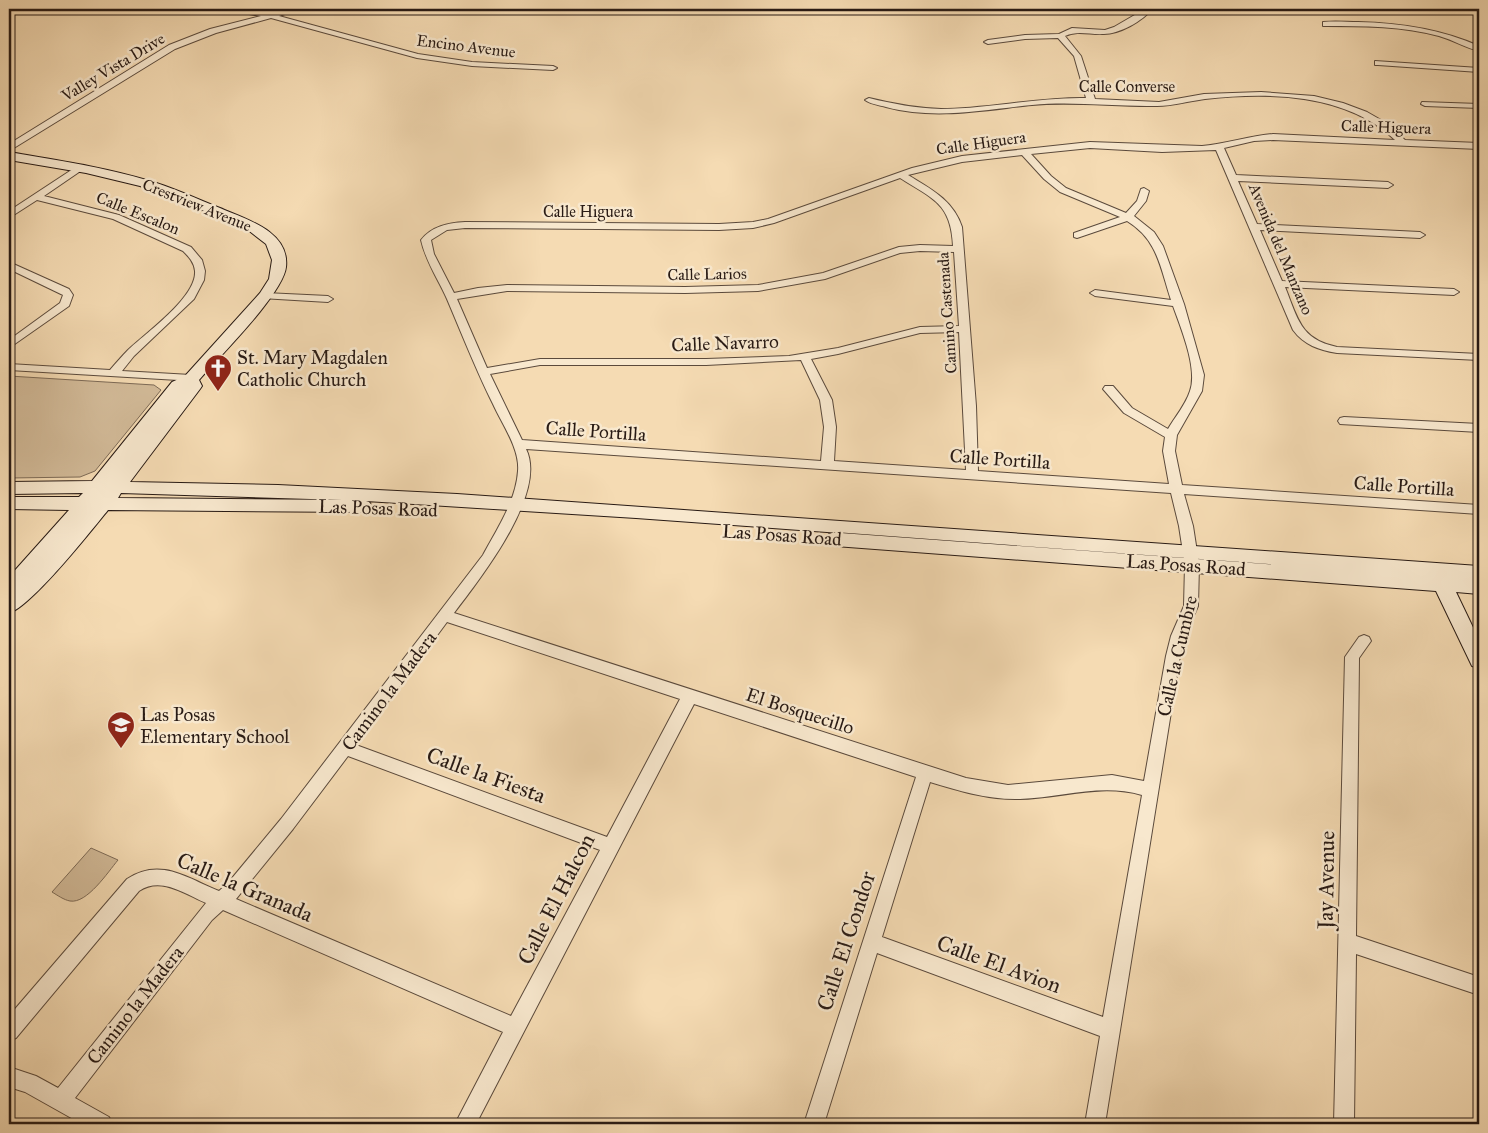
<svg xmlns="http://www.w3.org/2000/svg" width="1488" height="1133" font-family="'IM FELL Great Primer',serif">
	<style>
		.green { fill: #d2ba98; stroke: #7d6a56 }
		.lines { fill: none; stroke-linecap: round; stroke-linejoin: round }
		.street-casing { stroke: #5b4a3c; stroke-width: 2 }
		.secondary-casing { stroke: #281a14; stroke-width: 2 }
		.street { fill: #f8e8ce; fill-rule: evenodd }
		.secondary { fill: #f8e8ce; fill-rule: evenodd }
		.labels { text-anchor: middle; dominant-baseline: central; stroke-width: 5; stroke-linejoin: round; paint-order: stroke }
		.far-street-label { font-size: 16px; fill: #281a14; stroke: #f8e8ce }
		.street-label { font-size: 19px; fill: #281a14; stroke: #f8e8ce }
		.poi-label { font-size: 19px; fill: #281a14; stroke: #f8e8ce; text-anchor: start }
		.near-street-label { font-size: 22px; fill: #281a14; stroke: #f8e8ce }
	</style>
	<rect width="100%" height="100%" fill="#f5dbb3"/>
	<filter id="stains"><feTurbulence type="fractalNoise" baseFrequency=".004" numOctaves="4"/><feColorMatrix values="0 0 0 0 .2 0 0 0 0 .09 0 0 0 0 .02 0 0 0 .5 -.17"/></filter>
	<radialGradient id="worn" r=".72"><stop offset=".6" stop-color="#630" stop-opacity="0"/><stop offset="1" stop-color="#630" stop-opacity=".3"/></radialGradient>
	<!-- green -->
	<path class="green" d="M9,376l145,9 7,5 -66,81 -15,6 -71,1z
		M91,848l27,12c-10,12 -31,44 -48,41 -6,-1 -13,-6 -18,-9z"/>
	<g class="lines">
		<!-- street casing -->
		<g class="street-casing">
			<path id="street" d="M18,9h8l-7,5 -4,-2z
				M229,9c13,0 31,6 43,4 10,-1 18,-4 27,-4l-20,7 139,38 54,8 81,4 4,2 -4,2 -81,-4 -55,-8 -146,-40 -55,15 -41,16 -166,102v-7l160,-99 41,-16 51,-13 -29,-5z
				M1145,9h7c-9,12 -33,25 -48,25 -14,1 -26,-4 -39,2l16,20 14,43 64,3 45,-8 57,-2 53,4 29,7 24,9 21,12 17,16 74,3v6l-206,-9 -19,1 -30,7 12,27 152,7 5,3 -5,3 -150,-7 19,43 163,8 5,3 -5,3 -160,-8 22,51 172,8 5,3 -5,3 -169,-8c13,32 15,52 52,60l142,7v6l-142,-7c-18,-3 -33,-8 -44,-23l-77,-180 -54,2 -72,-4 -59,6 20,22 15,12 60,25 11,-12 4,-12 3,-1 5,3 -3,10 -12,15 20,16 9,14 21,58 20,71 -2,16 -25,44 -2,16 7,34 297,20v9l-295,-20 9,32 6,39 -1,41 -13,30 -5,20 -75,468h-20l15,-88 -223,-83 -53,171h-20l112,-347 -222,-73 -218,420h-21l48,-92 -280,-122 -11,10 -137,178 34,19 3,7h-30l-57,-32 -16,-5v-20l27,9 22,12 148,-185c-21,-9 -45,-27 -67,-12l-123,147 -7,3v-25l118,-137c33,-22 60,-1 92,12l9,-8 53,-64 202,-264c14,-26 33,-54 35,-84 2,-22 -16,-47 -25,-67 -17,-34 -31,-70 -46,-105 -9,-20 -21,-37 -26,-59 11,-14 27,-17 44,-18l254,2 34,-2 15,-3 144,-51 50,-12 128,-14 112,4c24,-2 47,-10 71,-12l122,6c-49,-47 -126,-48 -190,-41 -16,2 -32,7 -48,7 -42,1 -83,-5 -125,-1 -48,5 -98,15 -146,2 -7,-2 -16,-3 -21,-7l4,-2c24,6 47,10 72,11 49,0 96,-12 145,-11l-12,-42 -16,-18 -33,1 -37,5 -4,-2 4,-2 37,-5 34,-1 13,-6 33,2 9,-3zM1022,155l22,24 16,13 60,25 -46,16v4l3,1 50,-17c31,19 33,46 44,79l-76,-10 -5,3 5,3 78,10c8,22 25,63 17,85 -4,13 -15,26 -22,38l-36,-21 -19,-22h-8l-2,3 21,24 41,24 -2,14 6,33 -191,-13 -2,-65 -14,-179c-9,-27 -31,-38 -54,-52l54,-13zM900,178c33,21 51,25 53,68l-33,-1 -21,2 -76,26 -65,12 -73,2 -178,-2 -29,3 -24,5 -20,-39 -3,-14 16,-10 18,-2 254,2 34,-2 21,-5zM920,251l34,1 5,74 -39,1 -82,21 -49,8 -83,3h-166l-53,9 -30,-69 50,-8 178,2 73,-2 67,-12 75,-26zM959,332l7,138 -132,-9 2,-34 -4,-27 -21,-41 27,-5 82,-21zM801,360l19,40 4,27 -3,34 -299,-21 -32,-66 50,-9h166zM526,449l645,44 8,33 6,39 -1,41 -13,30 -5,20 -22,125 -32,-6 -104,10 -42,-7 -512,-165c26,-34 94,-120 72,-164zM447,622l233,77 -73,138 -251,-92zM348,756l252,94 -89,166 -275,-117 57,-70zM930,782c30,9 59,18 90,17 42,-1 80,-16 122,-4l-39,222 -221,-80z
				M1323,22c12,-1 24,0 35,0 42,1 83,7 121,24v5c-13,-3 -26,-11 -40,-15 -37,-10 -75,-10 -113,-10h-3z
				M1375,61l104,7v4l-101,-7h-3z
				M1422,102l57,2v4l-54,-2 -4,-2z
				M79,165l4,3 -1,2 -38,26 75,19 72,32 11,13 3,11 -1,9 -10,19 -60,57 -12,15 69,4 4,2 2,2 -2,2 -186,-11v-6l101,6c6,-7 12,-14 18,-20 18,-17 69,-53 67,-79 -1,-9 -6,-14 -12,-20l-70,-32 -76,-19 -28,18v-7z
				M9,262l60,27 4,6 -4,11 -60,42v-8l51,-37 3,-8 -54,-26z
				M265,293l63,3 5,3 -5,3 -67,-4 -1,-2 1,-2z
				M1344,417l135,7v8l-139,-8 -2,-3 2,-3z
				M1364,635l5,2 2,4 -12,17 -3,278 123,41v18l-123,-41 -2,170h-20l11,-467 14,-20z"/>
		</g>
		<!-- secondary casing -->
		<g class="secondary-casing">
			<path id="secondary" d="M9,152c47,8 95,15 141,29 24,7 47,18 70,27 25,11 70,23 66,59 -3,27 -67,90 -87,113l3,6 -2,3 -70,93 148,3 179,9 1022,72v28l-23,-2 23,48v28l-7,-2 -36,-75 -601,-45 -6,-2 -3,-5 3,-5 6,-2 594,44 -793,-58 -270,-17 3,1 3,4 -3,4 -6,2 -255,-2c-17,21 -77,97 -99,103v-36l60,-67 -60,-1v-12h70l4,-4 -74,1v-12l83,-1 80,-99 13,-6 75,-83 9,-14 3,-19 -6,-16 -18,-14 -74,-32 -34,-12 -54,-13 -77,-13zM121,493l222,7 -225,-2z"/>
		</g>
		<!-- street -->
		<use href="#street" class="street"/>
		<!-- secondary -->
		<use href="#secondary" class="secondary"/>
	</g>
	<!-- icons -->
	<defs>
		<g id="church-pin" transform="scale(1.4375)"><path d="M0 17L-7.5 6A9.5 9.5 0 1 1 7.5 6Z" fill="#8f2418" stroke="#f8e8ce"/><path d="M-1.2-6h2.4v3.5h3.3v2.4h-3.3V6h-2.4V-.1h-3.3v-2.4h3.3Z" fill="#fff"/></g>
		<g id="school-pin" transform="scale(1.4375)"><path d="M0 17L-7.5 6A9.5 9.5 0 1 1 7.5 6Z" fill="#8f2418" stroke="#f8e8ce"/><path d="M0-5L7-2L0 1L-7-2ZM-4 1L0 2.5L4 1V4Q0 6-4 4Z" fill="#fff"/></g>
	</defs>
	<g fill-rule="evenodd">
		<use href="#church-pin" x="218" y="368"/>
		<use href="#school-pin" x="121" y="725"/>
	</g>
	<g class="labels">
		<!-- far-street labels -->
		<g class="far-street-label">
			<text transform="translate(466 46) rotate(7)">Encino Avenue</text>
			<text transform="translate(113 67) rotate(-31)">Valley Vista Drive</text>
			<text x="1127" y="86">Calle Converse</text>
			<text transform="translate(1386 127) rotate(2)">Calle Higuera</text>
			<text transform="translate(981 143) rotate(-8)">Calle Higuera</text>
			<text transform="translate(197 205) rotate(22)">Crestview Avenue</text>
			<text x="588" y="211">Calle Higuera</text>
			<text transform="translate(138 213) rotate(22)">Calle Escalon</text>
			<text transform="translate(1281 249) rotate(67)">Avenida del Manzano</text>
			<text transform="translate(707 274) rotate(-1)">Calle Larios</text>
			<text transform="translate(947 313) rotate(-94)">Camino Castenada</text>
		</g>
		<!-- street labels -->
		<g class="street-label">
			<text transform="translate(725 343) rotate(-2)">Calle Navarro</text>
			<text transform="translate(596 431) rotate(4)">Calle Portilla</text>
			<text transform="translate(1000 459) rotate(4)">Calle Portilla</text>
			<text transform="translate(1404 486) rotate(4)">Calle Portilla</text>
			<text transform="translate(378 508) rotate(2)">Las Posas Road</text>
			<text transform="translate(782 535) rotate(4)">Las Posas Road</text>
			<text transform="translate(1186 565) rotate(4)">Las Posas Road</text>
			<text transform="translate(1177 656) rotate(-77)">Calle la Cumbre</text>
			<text transform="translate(389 691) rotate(-53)">Camino la Madera</text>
			<text transform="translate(800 711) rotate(18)">El Bosquecillo</text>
			<text transform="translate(135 1005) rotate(-52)">Camino la Madera</text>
		</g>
		<!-- poi labels -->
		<g class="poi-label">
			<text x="237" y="357">St. Mary Magdalen<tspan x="237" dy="22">Catholic Church</tspan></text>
			<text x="140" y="714">Las Posas<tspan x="140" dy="22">Elementary School</tspan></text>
		</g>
		<!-- near-street labels -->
		<g class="near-street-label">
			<text transform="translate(486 775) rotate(20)">Calle la Fiesta</text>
			<text transform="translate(1326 880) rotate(-89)">Jay Avenue</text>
			<text transform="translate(245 887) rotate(23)">Calle la Granada</text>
			<text transform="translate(556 899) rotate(-63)">Calle El Halcon</text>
			<text transform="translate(846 941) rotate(-72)">Calle El Condor</text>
			<text transform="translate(999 964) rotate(20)">Calle El Avion</text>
		</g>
	</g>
	<!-- margin -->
	<rect width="1488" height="1133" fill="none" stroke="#f5dbb3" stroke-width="30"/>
	<rect x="10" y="10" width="1468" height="1113" fill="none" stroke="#281a14" stroke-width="2.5"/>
	<rect x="15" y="15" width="1458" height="1103" fill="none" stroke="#281a14"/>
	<rect width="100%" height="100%" filter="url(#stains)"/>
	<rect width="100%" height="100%" fill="url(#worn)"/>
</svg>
